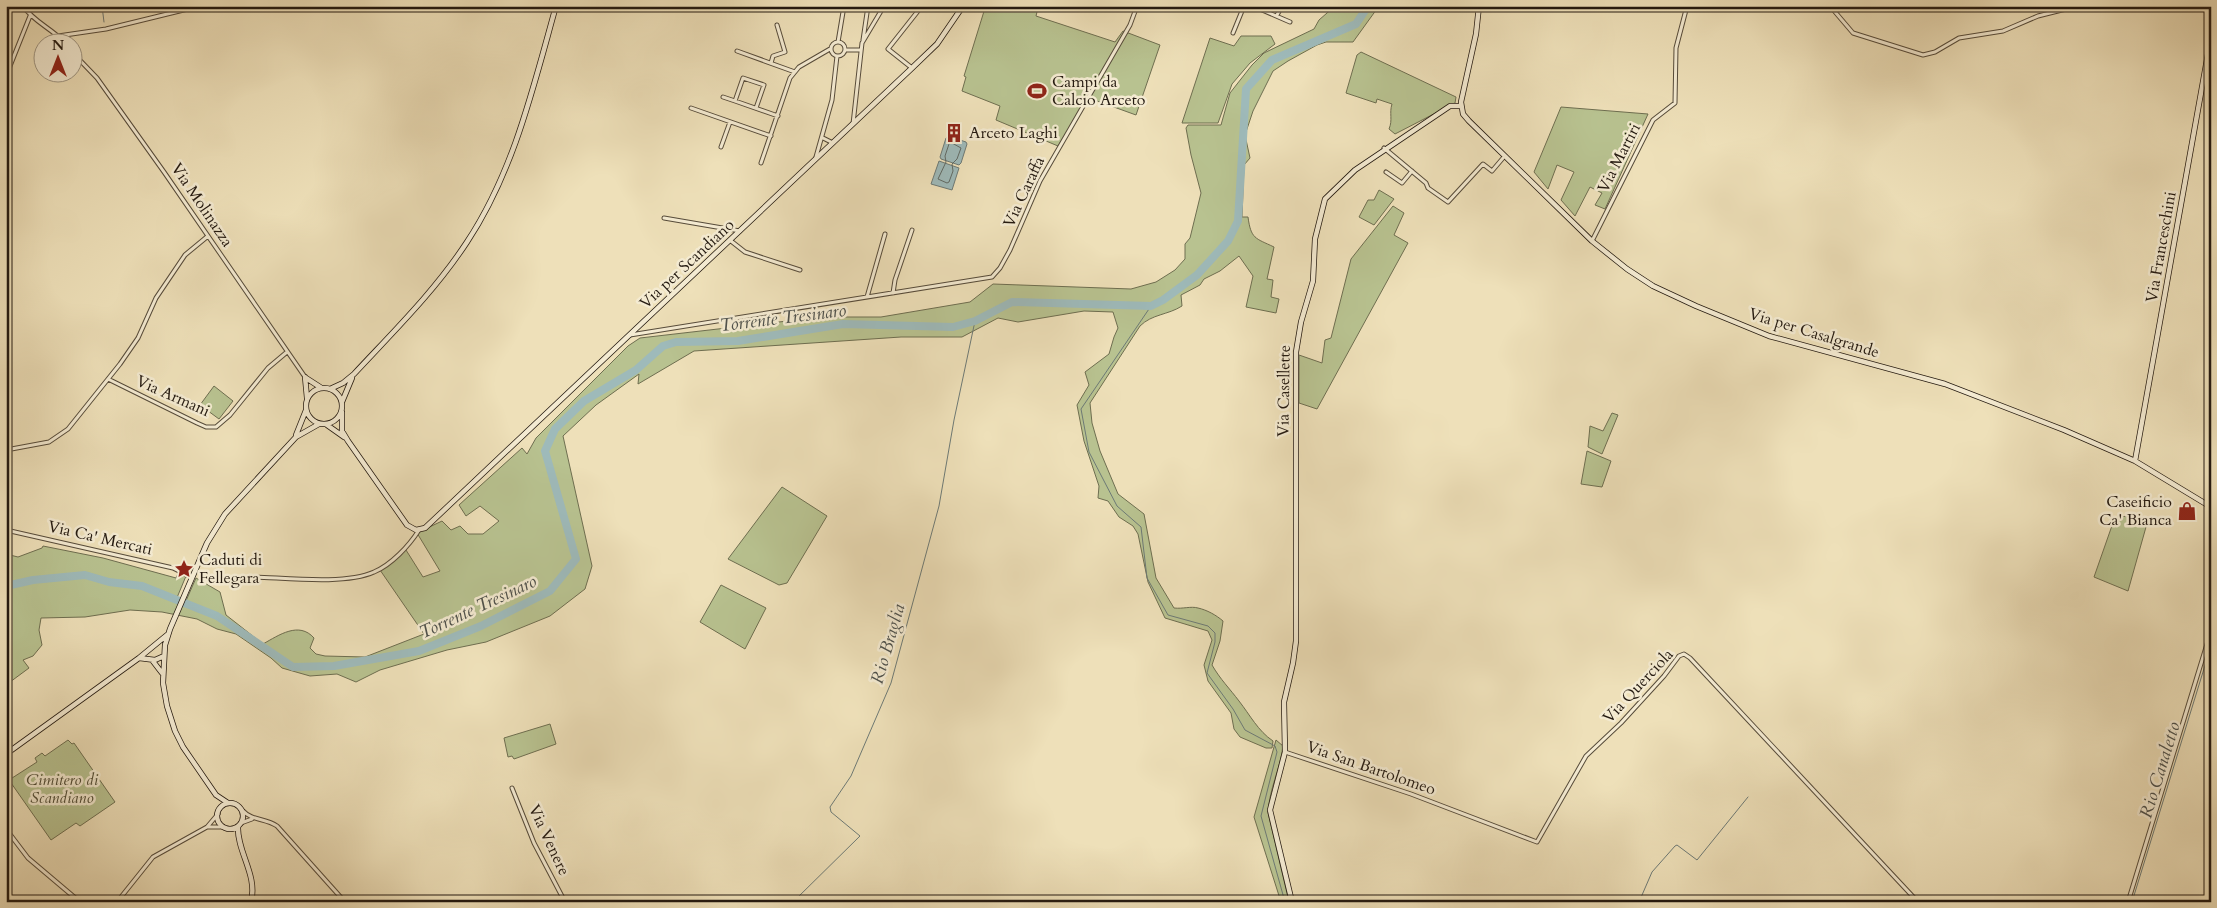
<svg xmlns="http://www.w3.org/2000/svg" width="2217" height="908" font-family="Cardo,serif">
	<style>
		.green { fill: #b8c290; stroke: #6e6e50 }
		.water { fill: #9ebaba; stroke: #6d7a76 }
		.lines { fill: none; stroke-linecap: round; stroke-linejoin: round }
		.shore { stroke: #606a65; stroke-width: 1 }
		.stream { stroke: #6d7a76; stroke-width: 1 }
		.river { stroke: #9ebaba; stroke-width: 8 }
		.street-casing { stroke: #564b3a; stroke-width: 5 }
		.secondary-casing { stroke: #231910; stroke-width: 6 }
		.street { stroke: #f4ebd2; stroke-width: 3 }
		.secondary { stroke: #f4ebd2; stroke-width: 4.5 }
		.labels { text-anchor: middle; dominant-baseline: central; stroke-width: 5; stroke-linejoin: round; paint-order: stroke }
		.poi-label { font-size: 16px; fill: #231910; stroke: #f4ebd2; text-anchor: start }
		.street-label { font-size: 16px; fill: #231910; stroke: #f4ebd2 }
		.park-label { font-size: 16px; font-style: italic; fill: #504c36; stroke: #f4ebd2 }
		.water-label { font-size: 18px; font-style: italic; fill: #4e514c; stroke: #f4ebd2 }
	</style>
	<rect width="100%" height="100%" fill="#eee0b9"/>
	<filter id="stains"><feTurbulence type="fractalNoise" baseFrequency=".004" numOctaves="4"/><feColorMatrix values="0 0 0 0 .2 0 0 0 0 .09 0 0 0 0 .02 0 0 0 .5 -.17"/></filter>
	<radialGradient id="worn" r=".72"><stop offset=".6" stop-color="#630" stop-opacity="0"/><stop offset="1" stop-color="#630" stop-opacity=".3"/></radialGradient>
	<!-- green -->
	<path class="green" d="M981,6h44l12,6 -1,4 79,26 8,-11 37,14 -24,70 -47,-17 -31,48 -62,-26 4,-14 -38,-15 4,-14 -2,-1 21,-68z
		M1335,6h44l-26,36h-27l-9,3 -29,16 -15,10 -20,40 -8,24 5,23 -6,7 -2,52h6c3,22 7,21 26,30l-7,32 6,1 -2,17 8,2 -3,14 -30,-6 7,-31 -14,-20 -19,15 -16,8 -4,6 -19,10 1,11c-14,9 -30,8 -42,20l-50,77 2,20 8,28 18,43 26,20 12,64 18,30c9,1 17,-2 24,0 9,2 18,7 25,13l-3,20 -8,24c8,14 18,24 27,36 11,14 19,30 34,40l-1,7h-6l-26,-11 -6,-8 -3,-16 -23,-32 -4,-16 8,-25 -4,-9 -43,-13 -17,-36 -10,-48 -5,-8 -14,-9 -11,-16 -10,-3 1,-12 -15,-45 -7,-36 12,-20 -4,-13 24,-18 5,-17 4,-9 -5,-16 -29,-1 -66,11 -20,-4 -36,19h-61l-207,14 -56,33 1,-10 -43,31 -33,31 29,130 -7,23 -35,27 -64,26 -39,8 -67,20 -24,12 -19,-8 -27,2 -28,-8 -11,-10 -35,-24 -19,-5 -20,-10 -35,-7 -32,-2 -45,7 -44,1 -2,12 3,15 -9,11 -10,4 6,8 -23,17v-45l4,-4 -4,-20v-62l12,3 24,-9 1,-2 60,12 73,20 3,-6 7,4 -10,24 9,3 11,-25 24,14 6,23 37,29c16,-9 36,-23 51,-6l-4,10 6,6 9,2 40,1 59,-23 -44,-64 26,-20 17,27 17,-6 -23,-38 25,-12 9,9 9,-4 8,8h15l16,-13 -19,-15 -14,10 -7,-11 63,-57 5,6 9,-16 92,-92 12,-8 156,-18 42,-3h43l89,-15 23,-18 138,5 25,-7 19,-12 10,-11v-15l5,-6 11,-45 -10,-38 -5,-27 2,-3h33l9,-32 22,-28 12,-12 50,-24 5,-9z
		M1241,36h30l4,8 -25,19 -18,21 -14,39h-36l28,-85 24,8z
		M1361,52l95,45 -1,6 -60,31 -6,-5c4,-9 0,-16 3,-25l-15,-5 -1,4 -30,-10 11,-38z
		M1561,107l87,7 -43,95 -10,-4 7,-12 -12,-6 -15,29 -14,-16 13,-28 -17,-7 -9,24 -14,-17z
		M1379,190l15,9 -20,26 -15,-8 9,-17h6z
		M1393,206l11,7 -10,22 14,8 -91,166 -18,-6v-48l23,8 3,-23 6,-2 20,-79z
		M214,386l19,15 -14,18 -19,-14z
		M1612,413l6,2 -16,39 -14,-7 2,-21 13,5z
		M1587,451l24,10 -9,26 -21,-3z
		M782,487l45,29 -40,67 -8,2 -51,-26z
		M2132,516l8,3 6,8 -18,64 -34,-14 21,-60z
		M721,585l45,23 -21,41 -45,-27z
		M550,724l6,20 -42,15 -2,-3 -4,1 -4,-19z
		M68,740l4,4 2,-1 41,59 -35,24 -4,-3 -25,17 -42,-60 28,-18 -2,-4 7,-5 3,3z
		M1276,740l7,6c-3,23 -14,44 -15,67l21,89h-8l-27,-85z"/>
	<!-- water -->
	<path class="water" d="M948,136l18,6 1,2 -6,19 -2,2 -18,-6 -1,-2 6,-19z
		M939,161l20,7 -7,22 -21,-6z"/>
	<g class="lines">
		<!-- shore -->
		<path class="shore" d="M952,143l9,5 -4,11 -5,5 1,7 -4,11 -2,1 -9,-4 8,-17 -1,-6 4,-12z"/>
		<!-- stream -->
		<path class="stream" d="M102,6l2,16
			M1151,306l-70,103 8,43 28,54 24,21 6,51 21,37 40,11 7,7v9l-8,31 26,36 12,21 30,16 2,6 -16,64 24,86
			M771,902l4,-4 20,2 65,-64 -29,-24 -1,-5 21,-31 40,-93 48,-177 15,-86 21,-99
			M1639,902l13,-30 23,-26 2,-1 20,15 51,-63
			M2132,902l79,-256"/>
		<!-- river -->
		<path class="river" d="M6,586l27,-6 52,-5 24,7 33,4 75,30 76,51 41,-1 85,-15 62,-25 69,-35 26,-32 -31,-108 10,-22 29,-28 52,-31 27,-24 13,-4 62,-1 105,-17 110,3 22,-6 37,-19 139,4 12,-6 34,-25 31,-34 10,-20 8,-132 26,-29 84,-36 12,-18"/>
		<!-- street casing -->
		<g class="street-casing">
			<path id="street" d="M23,6c11,16 28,22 41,36
				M794,6l1,2
				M1253,6l37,16
				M1830,6l23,27 70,22 12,-3 24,-14 44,-7 35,-15 40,-10
				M1277,15l5,-9
				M1233,33l11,-27
				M58,36l48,-7 94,-23
				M863,40l5,-34
				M831 49a7 7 0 1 1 14 0a7 7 0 1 1-14 0Z
				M838,42l6,-36
				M845,50h16
				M737,51l58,21
				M72,52l25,26 67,94 141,205
				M771,63l2,-7 12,-4 -8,-27
				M912,68l-24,-19 34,-43
				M6,76l24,-60
				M723,97l12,4
				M691,108l80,28
				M756,108l8,-23 -21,-7 -8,23 43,15
				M853,124l9,-81 22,-37
				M823,138l10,5
				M721,147l9,-25
				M1384,148l42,35 2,5 20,14 35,-38 9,7 11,-13
				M816,157l16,-57 5,-44
				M761,163l29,-85 9,-11 31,-18
				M1386,172l16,11 10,-12
				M664,218l76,13
				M731,241l14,11 55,18
				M1592,241l61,-121 22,-17 1,-55 11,-42
				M893,293l2,-13 17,-50
				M867,297l18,-63
				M630,335l362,-58 8,-9 10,-18 30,-69 90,-156 7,-19
				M108,379l89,44 9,4h10l14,-12 38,-47 19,-16
				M6,450l43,-8 19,-13 52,-65 18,-26 18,-40 29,-43 23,-19
				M6,530l167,38 14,7
				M255,577c32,1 90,8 119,-5 17,-7 35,-26 45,-42
				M1285,752l126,42 126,48 49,-86 35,-33 43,-47 15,-20 5,-2 6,4 228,244
				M512,788l22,55 31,59
				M242,810c10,11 23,8 35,16l68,76
				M241,823l11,-4
				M207,827h16
				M6,829l22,29 52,44
				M117,902l36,-45 54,-30 11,-13
				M2128,902l83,-271"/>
		</g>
		<!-- secondary casing -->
		<g class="secondary-casing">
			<path id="secondary" d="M1479,6l-3,28 -15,68 2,12 6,7 123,120 35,28 26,17 43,20 73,30 176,48 119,46 71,31 76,46
				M305,377l2,21
				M306,378l14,9
				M306 406a18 18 0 1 1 36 0a18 18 0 1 1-36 0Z
				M330,389l13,-6 11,-9c39,-42 81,-83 113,-132 47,-71 66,-154 89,-236
				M342,402l10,-24
				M342,412v19l6,10 59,84 9,5 9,-2 487,-460 25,-24 26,-38
				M327,425l17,12
				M296,435l10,-25
				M2135,461l76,-424
				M139,658l16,2 9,-4
				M152,660l10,13
				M6,754l133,-96 28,-23
				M228,803l-12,-8 -33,-48 -8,-16 -8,-25 -4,-23 2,-38 5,-16 37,-86 18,-29 71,-77 23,-13
				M217 816a13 13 0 1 1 26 0a13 13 0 1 1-26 0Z
				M238,827c-1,25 20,48 13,75
				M1292,902l-22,-92 15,-58 -1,-50 9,-39 3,-22v-289l5,-30 12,-41 2,-42 10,-40 30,-29 95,-64h11"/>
		</g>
		<!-- street -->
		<use href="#street" class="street"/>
		<!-- secondary -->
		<use href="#secondary" class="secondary"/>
	</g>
	<!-- icons -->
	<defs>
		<g id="stadium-bare" transform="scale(1.5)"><path d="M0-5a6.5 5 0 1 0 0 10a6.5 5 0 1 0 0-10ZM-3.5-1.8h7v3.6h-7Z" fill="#8f2418" stroke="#f4ebd2" stroke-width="2.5" paint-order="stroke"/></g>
		<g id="building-bare" transform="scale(1.5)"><path d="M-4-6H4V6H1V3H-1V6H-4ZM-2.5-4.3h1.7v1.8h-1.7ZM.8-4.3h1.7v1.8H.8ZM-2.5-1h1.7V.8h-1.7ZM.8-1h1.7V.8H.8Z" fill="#8f2418" stroke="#f4ebd2" stroke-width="2.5" paint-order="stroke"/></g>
		<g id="shop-bare" transform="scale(1.5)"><path d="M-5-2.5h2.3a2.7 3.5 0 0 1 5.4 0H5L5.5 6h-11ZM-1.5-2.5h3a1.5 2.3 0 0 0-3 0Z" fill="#8f2418" stroke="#f4ebd2" stroke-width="2.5" paint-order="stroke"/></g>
		<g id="sight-bare" transform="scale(1.5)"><path d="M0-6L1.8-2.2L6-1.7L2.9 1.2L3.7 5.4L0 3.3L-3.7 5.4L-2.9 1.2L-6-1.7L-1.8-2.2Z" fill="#8f2418" stroke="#f4ebd2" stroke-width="2.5" paint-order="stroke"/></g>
	</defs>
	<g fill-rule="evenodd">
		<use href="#stadium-bare" x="1037" y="91"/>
		<use href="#building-bare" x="954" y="133"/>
		<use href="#shop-bare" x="2187" y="511"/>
		<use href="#sight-bare" x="184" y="569"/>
	</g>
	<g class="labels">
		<!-- poi labels -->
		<g class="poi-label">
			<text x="1052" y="82">Campi da<tspan x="1052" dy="18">Calcio Arceto</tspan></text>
			<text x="969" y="133">Arceto Laghi</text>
			<text x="2172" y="502" text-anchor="end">Caseificio<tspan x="2172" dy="18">Ca' Bianca</tspan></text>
			<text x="199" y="560">Caduti di<tspan x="199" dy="18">Fellegara</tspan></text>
		</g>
		<!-- street labels -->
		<g class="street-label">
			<text transform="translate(1619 158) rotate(-63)">Via Martiri</text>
			<text transform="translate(1024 192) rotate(-65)">Via Caraffa</text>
			<text transform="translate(202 205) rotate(56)">Via Molinazza</text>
			<text transform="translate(2161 247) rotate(-80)">Via Franceschini</text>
			<text transform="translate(687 264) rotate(-43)">Via per Scandiano</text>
			<text transform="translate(1814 333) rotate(17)">Via per Casalgrande</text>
			<text transform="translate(1284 391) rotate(-89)">Via Casellette</text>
			<text transform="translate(173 396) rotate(24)">Via Armani</text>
			<text transform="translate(100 538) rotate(13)">Via Ca' Mercati</text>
			<text transform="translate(1638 686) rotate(-47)">Via Querciola</text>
			<text transform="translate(1371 768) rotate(19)">Via San Bartolomeo</text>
			<text transform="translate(549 840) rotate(65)">Via Venere</text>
		</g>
		<!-- park labels -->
		<g class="park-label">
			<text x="62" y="780">Cimitero di<tspan x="62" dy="18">Scandiano</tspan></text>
		</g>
		<!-- water labels -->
		<g class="water-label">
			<text transform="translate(783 318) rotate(-7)">Torrente Tresinaro</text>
			<text transform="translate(478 607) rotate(-25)">Torrente Tresinaro</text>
			<text transform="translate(888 644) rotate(-74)">Rio Braglia</text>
			<text transform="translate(2160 770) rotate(-73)">Rio Canaletto</text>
		</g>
	</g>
	<!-- margin -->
	<rect width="2217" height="908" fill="none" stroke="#eee0b9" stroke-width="25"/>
	<rect x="8" y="8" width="2202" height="893" fill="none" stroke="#231910" stroke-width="2.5"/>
	<rect x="12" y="12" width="2192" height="883" fill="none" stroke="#231910"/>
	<!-- north arrow -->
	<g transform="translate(58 58)"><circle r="24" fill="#f4ebd2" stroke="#a09784"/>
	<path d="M0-4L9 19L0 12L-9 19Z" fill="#8f2418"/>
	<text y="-8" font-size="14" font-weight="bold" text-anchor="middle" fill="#231910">N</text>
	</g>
	<rect width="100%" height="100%" filter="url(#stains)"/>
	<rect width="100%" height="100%" fill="url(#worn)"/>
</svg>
